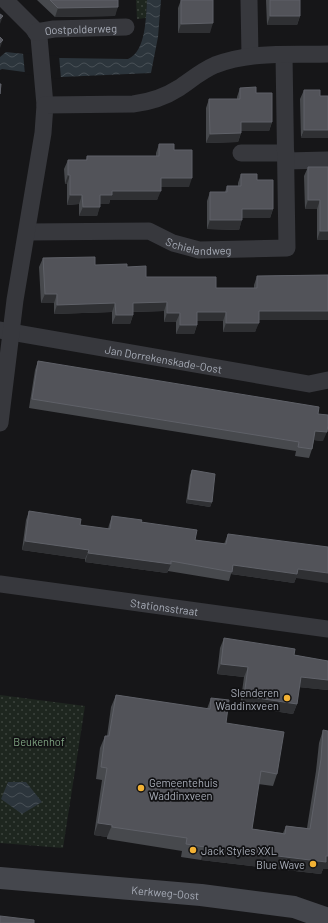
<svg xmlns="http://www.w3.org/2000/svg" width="328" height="923" font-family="Barlow,sans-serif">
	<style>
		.grass { fill: url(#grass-dots) }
		.water { fill: url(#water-waves) }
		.pier { fill: #161618 }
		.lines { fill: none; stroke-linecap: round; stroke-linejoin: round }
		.street { stroke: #37383d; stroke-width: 17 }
		.secondary { stroke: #45474d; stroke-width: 22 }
		.wall { fill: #47494d }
		.shaded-wall { fill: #2f3033 }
		.building { fill: #525359; stroke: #5f6168 }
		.poi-dot { fill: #f2b134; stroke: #111113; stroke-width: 1.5 }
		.labels { text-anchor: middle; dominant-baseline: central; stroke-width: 3.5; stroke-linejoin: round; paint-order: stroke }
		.street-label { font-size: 11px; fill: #a8adb8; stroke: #111113 }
		.poi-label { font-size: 11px; fill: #a8adb8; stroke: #111113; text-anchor: end }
		.park-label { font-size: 11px; fill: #7fa381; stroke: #111113 }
	</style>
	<defs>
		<pattern id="grass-dots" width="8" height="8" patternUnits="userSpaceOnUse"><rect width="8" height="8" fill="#1e261f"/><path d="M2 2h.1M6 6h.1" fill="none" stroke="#3c433d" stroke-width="1.8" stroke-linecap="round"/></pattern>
		<pattern id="water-waves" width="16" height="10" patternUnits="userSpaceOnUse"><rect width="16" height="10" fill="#2c353c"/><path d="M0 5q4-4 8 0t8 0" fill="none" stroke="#485056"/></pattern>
	</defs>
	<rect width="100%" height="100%" fill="#161618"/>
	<!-- grass -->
	<path class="grass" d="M136,0h11l-1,18 -9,1z
		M0,695l85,11 -22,142 -63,-5z"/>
	<!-- water -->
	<path class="water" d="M147,0h14l-3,37 -7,36 -90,4 -59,-8 -2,1v-13l6,-5 54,6 68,1c18,-7 18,-43 19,-59z
		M8,782h18l16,20 -20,12 -21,-15z"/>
	<!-- pier -->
	<path class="pier" d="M23,53l36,3 2,23 -36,-5z"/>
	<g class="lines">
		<!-- street -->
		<g class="street">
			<path d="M5,0l28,28 6,9 6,68"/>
			<path d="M249,0l1,56"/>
			<path id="s1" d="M36,32l18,-3 72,-2"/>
			<path d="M241,153h45"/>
			<path d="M286,161l41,-1"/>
			<path id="s2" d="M27,232l122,-1 24,12 26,7 88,-2 -3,-193"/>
			<path id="s3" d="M0,330l309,54 19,-4"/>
			<path d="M0,423l15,-123 28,-167 2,-28 88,-1c17,-2 32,-7 46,-16 12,-8 22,-17 36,-23 36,-14 76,-10 113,-11"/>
			<path id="s4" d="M0,584l328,45"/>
		</g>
		<!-- secondary -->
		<path class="secondary" id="s5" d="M0,878l201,17 93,12 34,12"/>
	</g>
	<!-- wall -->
	<path class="wall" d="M37,0h81l-3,16 -60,1z
		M181,0l29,33h-32v-25z
		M266,0h34v16l-3,9h-30z
		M240,88l16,5 16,29 -3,9h-28v2l-3,9 -32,1v-35l3,-9h28v-2z
		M304,90l16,6 -19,42 -1,-39z
		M159,144l15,6 15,37h-28l-4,13h-47l-1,4h-9l-3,12h-18v-12l-12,1v-21h-2l-1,-15 4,-9h18l1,-4h69v-3z
		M308,167h20v73h-11v-31h-12l-1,-33z
		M241,174l16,6 16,29 -3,9h-28l-3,12 -32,-1v-28l3,-9h15l2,-6h11v-3z
		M43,258l52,7 32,2 19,10 70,11h38v-3l3,-9 71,-1v45h-69l-4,12h-32v-11h-26v4l-3,9h-18v-12h-12v-11l-31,1v3l-3,9h-18v-12l-58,2v-11h-13l-2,-36z
		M38,361l280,53 5,27 -9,-1 -2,9 -3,9 -14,-2 1,-5 -267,-43 6,-38z
		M192,470l20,32 -2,5 -24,-4 4,-28z
		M29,511l51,14 28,4 1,-4 3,-9 29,6 54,18 29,4 4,-10 68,44 -2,5 -63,-9 -2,7 -61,-10 -1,2 -82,-11v-3l-63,-9 4,-30z
		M224,638l70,17 34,6v29l-29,-3 -2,17 -4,10 -53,-8 4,-29 -27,-3 3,-26z
		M116,695l91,14 4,-11 15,25 51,51 -4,12 -15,-2 -6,45 31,4 3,-7 21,2 9,-57 3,-28 4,-13v139l-2,5 -120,-14 -20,-3 1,-6 -75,-12v-2l-13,-2 8,-55 -6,-1 4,-31 5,-12h2l4,-29z"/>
	<!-- shaded-wall -->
	<path class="shaded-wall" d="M118,7l-3,9 -60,1 3,-9z
		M3,16l-3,8v-5z
		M270,16h30l-3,9h-30z
		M213,23l-3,10h-32l3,-9z
		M3,40l-3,8v-5z
		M241,122h31l-3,9h-31z
		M304,130h24v8h-27z
		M241,133l-3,9 -32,1 4,-9z
		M68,175h2l-3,9h-2z
		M161,178h31l-3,9h-32z
		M112,191h49l-4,9h-47l-1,4h-13l4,-9z
		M70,195h12l-3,9 -12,1z
		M308,200h12l-3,9h-12z
		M83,207h17l-3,9h-18z
		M242,209h31l-3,9h-31z
		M210,220h32l-3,10 -32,-1z
		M320,231h8v9h-11z
		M45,294h12l-3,9h-13z
		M167,302l-3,9 -35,1 4,-9z
		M115,303l-3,9 -58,2 3,-9z
		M259,311h69v9h-73z
		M197,312h29l-3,9h-29z
		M167,313h13l-4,9h-12z
		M116,315h17l-3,9h-18z
		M226,323h33l-4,9h-32z
		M180,325h17l-3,9h-18z
		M315,431l12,1 -4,9 -11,-1z
		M188,499l24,3 -2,5 -24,-4z
		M25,541l64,9 -4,9 -63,-9z
		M88,553l83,11 -4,9 -82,-11z
		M233,565l65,4 30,4v10l-32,-5 -2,5 -63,-9z
		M221,664l27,3 -4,10 -27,-3z
		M301,677l27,3v10l-31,-3z
		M244,696l53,8 -4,10 -53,-8z
		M98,823l14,2 -5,12 -13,-2z
		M205,847l123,9v13h-5l-2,5 -120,-14z"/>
	<!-- building -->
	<path class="building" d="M50,0h68v7l-60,1z
		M181,0h32v23l-32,1z
		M270,0h30v16h-30z
		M0,14l3,2 -3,3z
		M0,37l3,3 -3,3z
		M0,84h1l-1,10z
		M256,87v6h16v29h-31v11l-31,1 -1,-35h31v-11z
		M304,90h16v6h8v34h-24z
		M159,144h15v6h18v28h-31v13h-49v4h-12v12h-17l-1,-12h-12v-20h-2v-15h19v-4h72z
		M308,167h20v64h-8v-31h-12z
		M241,174h16v6h16v29h-31v11h-32v-28h17v-6h14z
		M95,257v8l32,-1v3l19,-1v11h70v11h41v-12l71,-1v36h-69v12h-33v-11h-29v13h-17v-12h-13v-11l-34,1v12h-17l-1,-12 -58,2v-11h-12l-2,-36z
		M38,361l281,46 -1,7 10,1v9l-1,8 -12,-1 -3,18 -14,-2 1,-5 -267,-43z
		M192,470l23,4 -3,28 -24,-3z
		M29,511l52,8 -1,6 30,4 2,-13 30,4 -1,2 56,8 -2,10 31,4 2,-10 100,13v26l-30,-4 -1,5 -64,-9 -1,7 -61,-11v3l-83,-11 1,-3 -64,-9z
		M224,638l71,11 -1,6 34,6v19l-27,-3 -4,27 -53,-8 4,-29 -27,-3z
		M116,695l94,14 1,-11 18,2 -3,23 58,9 -7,42 -16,-3 -9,58 33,5 1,-8 24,3 11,-70 2,-29 5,1v125h-2v6l-121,-15 -19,-3 1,-6 -75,-11v-2l-14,-2 9,-55 -6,-1 4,-31h4z
		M0,916l34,4v3h-34z"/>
	<!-- markers -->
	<g class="poi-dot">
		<circle cx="287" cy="698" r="4"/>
		<circle cx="141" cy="788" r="4"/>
		<circle cx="193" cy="850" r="4"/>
		<circle cx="313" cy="864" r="4"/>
	</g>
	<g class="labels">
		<!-- street labels -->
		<g class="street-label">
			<text stroke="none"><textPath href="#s1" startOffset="45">Oostpolderweg</textPath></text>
			<text stroke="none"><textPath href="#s2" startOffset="175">Schielandweg</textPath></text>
			<text stroke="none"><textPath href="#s3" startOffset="166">Jan Dorrekenskade-Oost</textPath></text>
			<text stroke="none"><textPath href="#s4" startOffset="166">Stationsstraat</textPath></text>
			<text stroke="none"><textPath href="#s5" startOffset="166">Kerkweg-Oost</textPath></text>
		</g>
		<!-- poi labels -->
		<g class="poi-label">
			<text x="279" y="692">Slenderen<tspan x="279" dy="13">Waddinxveen</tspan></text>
			<text x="149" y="782" text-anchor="start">Gemeentehuis<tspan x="149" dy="13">Waddinxveen</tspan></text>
			<text x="201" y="850" text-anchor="start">Jack Styles XXL</text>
			<text x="305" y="864">Blue Wave</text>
		</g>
		<!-- park labels -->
		<g class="park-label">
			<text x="39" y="741">Beukenhof</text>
		</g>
	</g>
</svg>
